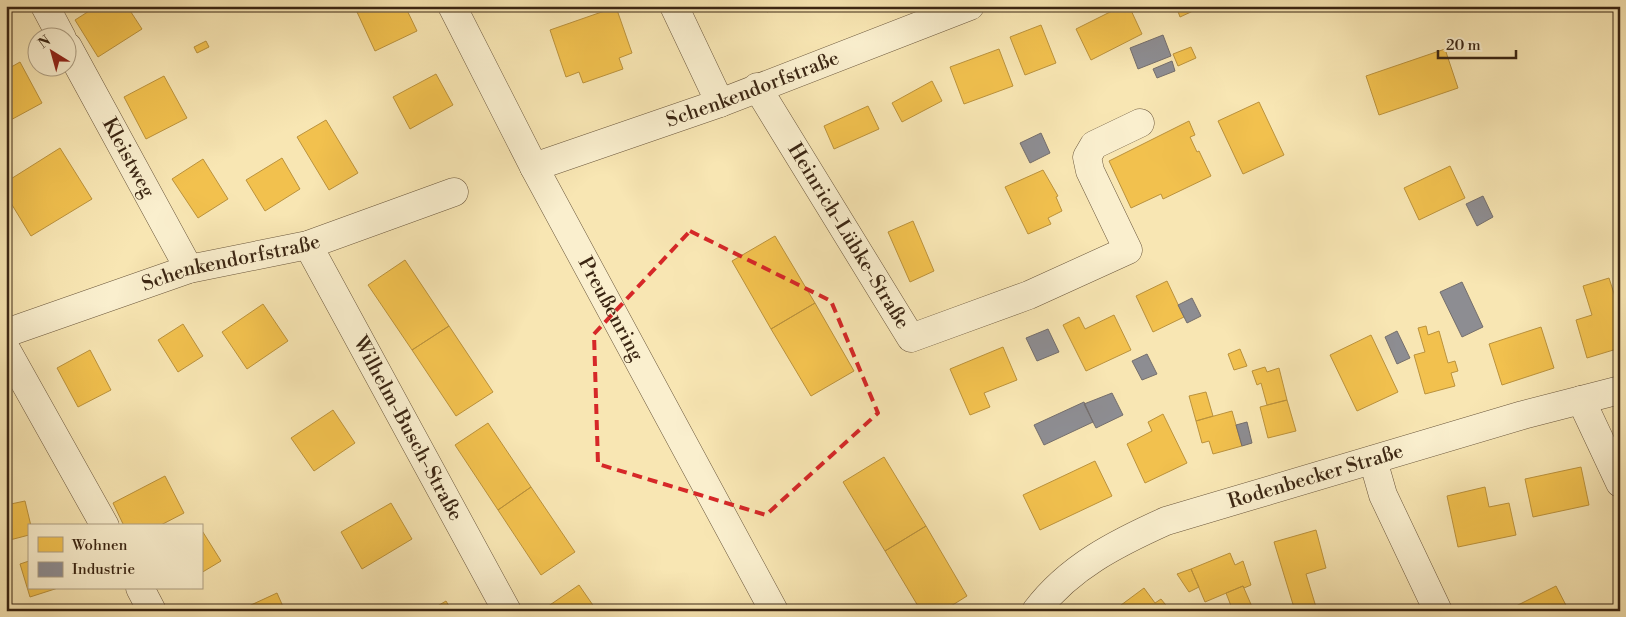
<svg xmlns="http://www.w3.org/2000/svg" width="1626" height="617" font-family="'Libre Bodoni',serif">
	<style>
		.homes { fill: #f2c14e; stroke: #bb923c }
		.industry { fill: #8d8d92; stroke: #746e6c }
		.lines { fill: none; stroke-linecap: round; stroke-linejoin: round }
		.minor-casing { stroke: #6a563b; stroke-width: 29 }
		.minor { stroke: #faefce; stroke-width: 28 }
		.marked { fill: none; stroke: #d62828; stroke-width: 4; stroke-dasharray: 10 6; stroke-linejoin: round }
		.labels { text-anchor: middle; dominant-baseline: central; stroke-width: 5; stroke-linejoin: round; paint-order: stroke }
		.street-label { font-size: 20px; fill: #3b2613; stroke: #faefce }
	</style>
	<rect width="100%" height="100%" fill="#f8e6b3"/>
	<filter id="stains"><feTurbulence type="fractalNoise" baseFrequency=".004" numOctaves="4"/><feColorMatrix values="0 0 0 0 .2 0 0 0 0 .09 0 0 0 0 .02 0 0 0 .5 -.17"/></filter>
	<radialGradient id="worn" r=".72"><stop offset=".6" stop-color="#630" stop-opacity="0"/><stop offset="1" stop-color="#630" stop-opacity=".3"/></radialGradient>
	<!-- homes -->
	<path class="homes" d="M97,6h30l15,23 -44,28 -23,-37z
		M369,6h36l12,25 -42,20 -18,-39z
		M765,6h17l-15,6z
		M1122,6h7l13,28 -51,26 -15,-31z
		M1176,6h28l-24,11z
		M616,7l16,46 -13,5 4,11 -40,14 -4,-11 -13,5 -16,-47z
		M1041,25l15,38 -31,12 -15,-38z
		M206,41l3,6 -12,6 -3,-6z
		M1191,47l5,11 -18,8 -5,-12z
		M999,49l14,37 -49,18 -14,-37z
		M1445,49l13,39 -79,27 -13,-39z
		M20,62l22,41 -35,19 -1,-52z
		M436,74l17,31 -43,24 -17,-32z
		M164,76l23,42 -41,21 -22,-42z
		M932,81l10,20 -40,21 -10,-19z
		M1259,102l25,53 -41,19 -25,-53z
		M868,106l11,23 -45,20 -10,-23z
		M326,120l32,53 -29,17 -32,-53z
		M1189,121l6,14 -5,2 7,15 2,-1 12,25 -48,23 -2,-5 -30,14 -22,-47z
		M60,148l32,51 -61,37 -25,-41v-13z
		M282,158l18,31 -35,22 -19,-31z
		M203,159l25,40 -30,19 -26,-39z
		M1450,166l15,32 -46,22 -15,-32z
		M1043,170l15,26 -2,1 6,14 -14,7 3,6 -23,10 -23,-47z
		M913,221l21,50 -24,11 -22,-50z
		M775,236l40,67 -44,26 -39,-68z
		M405,260l44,66 -37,24 -44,-65z
		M1609,278l11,34v36l-33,10 -11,-38 16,-5 -9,-29z
		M1167,281l17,36 -31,15 -17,-36z
		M815,303l39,68 -43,25 -40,-67z
		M263,304l25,37 -41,28 -25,-37z
		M1114,315l17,35 -45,21 -23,-46 16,-8 6,12z
		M183,324l20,32 -25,16 -20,-32z
		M449,326l44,66 -37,24 -44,-66z
		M1426,326l2,9 11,-4 9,32 7,-2 3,10 -7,2 4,13 -30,8 -11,-39 11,-3 -7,-24z
		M1541,327l13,41 -52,17 -13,-41z
		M1371,335l27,57 -41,19 -27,-56z
		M1003,347l14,33 -33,13 6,14 -20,8 -20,-46z
		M1240,349l7,17 -13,4 -6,-16z
		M90,350l21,40 -33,17 -21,-39z
		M1265,367l2,5 12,-4 8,32 -20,5 -6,-22 -4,2 -5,-14z
		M1206,392l7,24 -17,5 -7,-25z
		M1287,400l9,31 -28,7 -8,-31z
		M333,410l22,33 -41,28 -23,-33z
		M1232,411l10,35 -29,8 -4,-13 -7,2 -6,-22z
		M1163,414l24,49 -42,20 -18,-39 25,-13 -4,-9z
		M488,423l43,64 -33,23 -43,-65z
		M884,457l42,69 -41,25 -42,-69z
		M1095,461l17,35 -72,34 -17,-35z
		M1581,467l8,38 -56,12 -8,-38z
		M165,476l19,37 -25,13h-35l-11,-23z
		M531,487l44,65 -34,23 -43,-65z
		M1485,487l4,20 20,-4 7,32 -58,12 -11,-51z
		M25,501l6,25h-2v9l-23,6v-36z
		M391,503l21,36 -50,30 -21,-37z
		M926,526l41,70 -24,15h-22l-36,-60z
		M201,529l20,32 -20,12z
		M1316,530l10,38 -20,6 10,33 -21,4 -21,-69z
		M1230,553l5,12 8,-4 8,24 -7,3 -1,-2 -38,16 -14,-33z
		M29,561v27h29l-28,9 -10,-33z
		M1191,569l8,18 -10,5 -12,-18z
		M579,585l18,26h-51l-2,-2z
		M1243,586l10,23 -20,2 -7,-18z
		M1556,586l13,25h-63z
		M1144,588l11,15 6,-4 8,10 -3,2h-53z
		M277,593l8,18h-47z
		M446,601l6,10h-23z"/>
	<!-- industry -->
	<path class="industry" d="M1163,35l8,21 -33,13 -8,-21z
		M1172,61l3,10 -18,7 -4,-9z
		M1041,133l9,20 -20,10 -10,-20z
		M1483,196l10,21 -16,9 -11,-22z
		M1462,282l21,45 -21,10 -22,-45z
		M1192,298l9,18 -14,7 -9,-18z
		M1048,329l11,23 -22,9 -11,-23z
		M1397,331l13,27 -13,6 -12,-27z
		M1147,354l10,20 -15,6 -10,-19z
		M1112,393l11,22 -27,13 -12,-24z
		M1084,402l9,20 -49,23 -10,-20z
		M1247,422l5,21 -10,3 -6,-21z"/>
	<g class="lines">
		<!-- minor casing -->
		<g class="minor-casing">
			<g id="minor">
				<path d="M45,6l17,32"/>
				<path id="s1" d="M452,6l82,161 240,444"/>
				<path d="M674,6l46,97"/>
				<path id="s2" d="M68,47l121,222"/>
				<path id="s3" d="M757,87l154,251 118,-43 99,-45 -38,-79 -3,-14 7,-12 46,-22"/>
				<path id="s4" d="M534,167l186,-64 250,-97"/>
				<path id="s5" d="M308,245l199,366"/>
				<path id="s6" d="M6,333l183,-64 119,-24 146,-53"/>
				<path d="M6,349l99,177"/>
				<path d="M1581,400l39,83"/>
				<path d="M1373,460l10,35 55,116"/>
				<path d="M140,588l12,23"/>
				<path id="s7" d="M1036,611c33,-44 81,-68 130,-90l357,-106 97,-25"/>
			</g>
		</g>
		<!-- minor -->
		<use href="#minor" class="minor"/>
	</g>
	<!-- marked area -->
	<path class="marked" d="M690,231l141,70 47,112 -112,102 -168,-51 -4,-130z"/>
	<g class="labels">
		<!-- street labels -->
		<g class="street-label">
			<text stroke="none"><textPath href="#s4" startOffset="232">Schenkendorfstraße</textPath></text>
			<text stroke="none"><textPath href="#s2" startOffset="126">Kleistweg</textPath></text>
			<text stroke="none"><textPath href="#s3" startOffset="175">Heinrich-Lübke-Straße</textPath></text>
			<text stroke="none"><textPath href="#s6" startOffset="236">Schenkendorfstraße</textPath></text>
			<text stroke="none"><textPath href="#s1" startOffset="342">Preußenring</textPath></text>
			<text stroke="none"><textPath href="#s5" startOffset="209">Wilhelm-Busch-Straße</textPath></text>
			<text stroke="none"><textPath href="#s7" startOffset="316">Rodenbecker Straße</textPath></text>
		</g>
	</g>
	<!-- margin -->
	<rect width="1626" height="617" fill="none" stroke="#f8e6b3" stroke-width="25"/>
	<rect x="8" y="8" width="1611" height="602" fill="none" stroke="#3b2613" stroke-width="2.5"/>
	<rect x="12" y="12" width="1601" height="592" fill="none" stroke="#3b2613"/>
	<!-- legend -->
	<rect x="28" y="524" width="175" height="65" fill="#faefce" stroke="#ae9f83"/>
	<rect x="38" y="537" width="25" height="15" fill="#f2c14e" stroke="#ae9f83"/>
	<text x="72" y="550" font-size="15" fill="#3b2613">Wohnen</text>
	<rect x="38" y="562" width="25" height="15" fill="#8d8d92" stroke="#ae9f83"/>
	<text x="72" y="574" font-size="15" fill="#3b2613">Industrie</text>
	<!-- north arrow -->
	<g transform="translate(52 52) rotate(323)"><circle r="24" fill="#faefce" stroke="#ae9f83"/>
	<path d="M0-4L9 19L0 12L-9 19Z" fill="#8f2418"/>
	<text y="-8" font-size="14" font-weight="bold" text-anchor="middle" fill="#3b2613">N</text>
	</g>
	<!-- scale -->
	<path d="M1438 50v8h78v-8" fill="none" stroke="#3b2613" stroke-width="2.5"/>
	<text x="1446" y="50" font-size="15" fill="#3b2613" stroke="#faefce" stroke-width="4" paint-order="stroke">20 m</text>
	<rect width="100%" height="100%" filter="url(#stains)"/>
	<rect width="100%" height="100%" fill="url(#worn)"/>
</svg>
